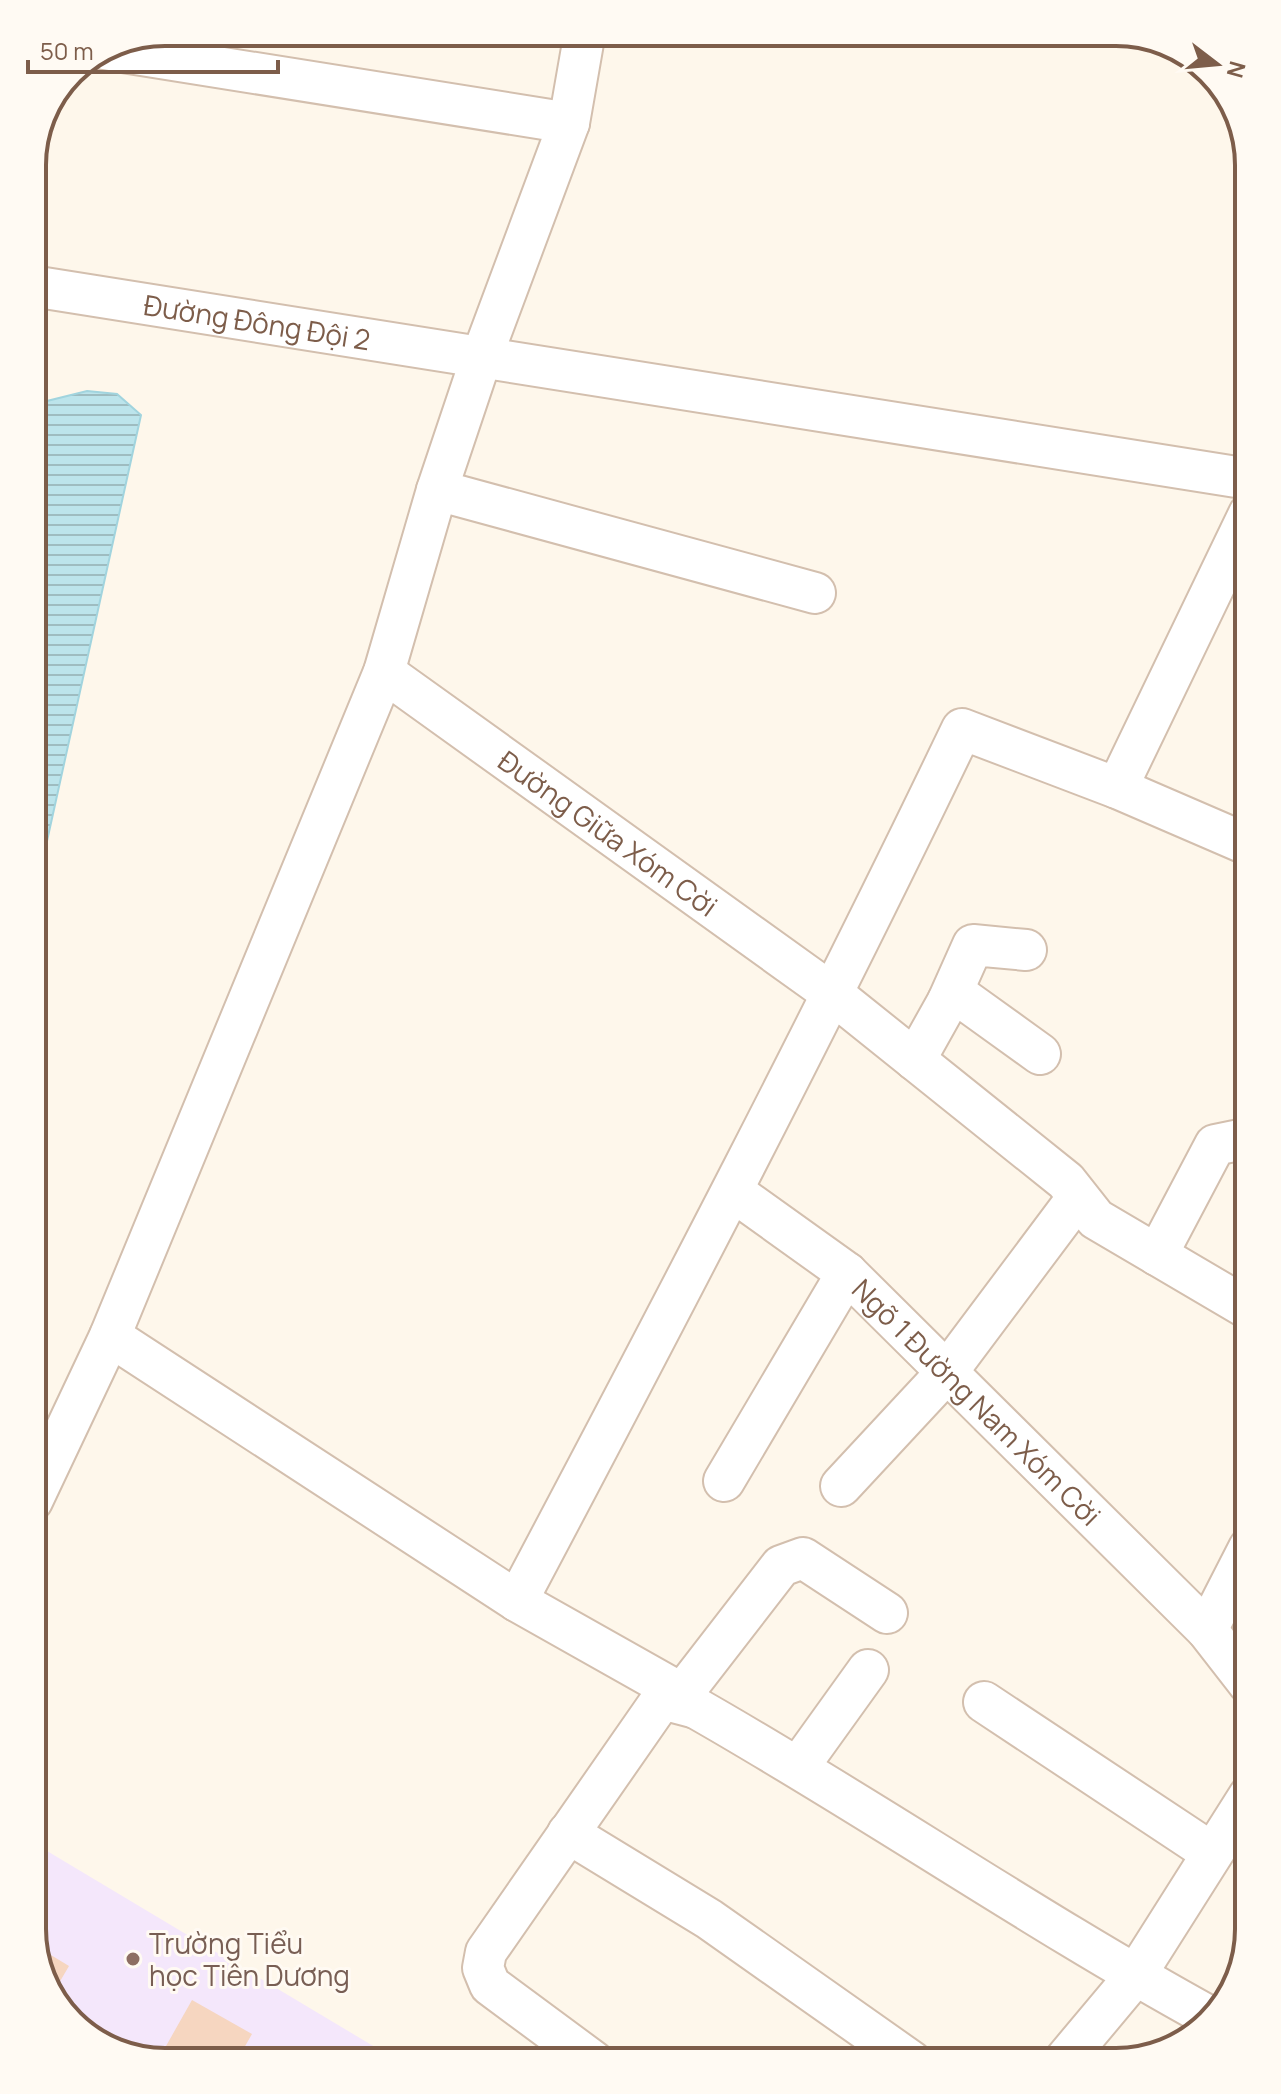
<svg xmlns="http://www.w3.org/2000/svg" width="1281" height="2094" font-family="Manrope,sans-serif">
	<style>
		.education { fill: #f4e7fb }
		.water { fill: url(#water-rules); stroke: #a1d4de; stroke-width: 2 }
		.building { fill: #f6d6c0 }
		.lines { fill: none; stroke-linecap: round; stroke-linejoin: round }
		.minor-casing { stroke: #d3bfae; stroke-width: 44 }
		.minor { stroke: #fff; stroke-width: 40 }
		.education-dot { fill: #8d6e63; stroke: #fffaf3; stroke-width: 3 }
		.labels { text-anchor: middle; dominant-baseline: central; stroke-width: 6; stroke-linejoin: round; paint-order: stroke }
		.street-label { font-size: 28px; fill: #7d5d4a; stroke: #fffaf3 }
		.education-label { font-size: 28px; fill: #785e54; stroke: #fffaf3; text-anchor: start }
		.rim { fill: none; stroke: #7d5d4a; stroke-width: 4 }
	</style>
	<defs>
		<pattern id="water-rules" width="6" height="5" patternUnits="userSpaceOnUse" patternTransform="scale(2)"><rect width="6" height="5" fill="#bce4eb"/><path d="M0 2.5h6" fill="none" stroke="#9ebcc0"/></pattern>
	</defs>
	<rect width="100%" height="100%" fill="#fef7eb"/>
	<!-- education -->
	<path class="education" d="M32,1842l368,220h-243l-66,-22 -45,-52 -14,-59z"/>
	<!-- water -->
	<path class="water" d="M87,391l30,3 24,21 -109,494v-498l15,-10z"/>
	<!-- building -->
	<path class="building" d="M36,1946l33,20 -17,29 -6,-7z
		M192,2000l60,34 -16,28h-79z"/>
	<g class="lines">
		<!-- minor casing -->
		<g class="minor-casing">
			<g id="minor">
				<path d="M104,49l465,74"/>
				<path id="s1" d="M32,286l1217,193"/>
				<path d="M437,490l378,103"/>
				<path id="s2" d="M384,672l450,323 232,186 30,38 153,90"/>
				<path d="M1117,788l132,-274"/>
				<path d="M948,1001l25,-56 53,5"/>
				<path d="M915,1060l33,-59 17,-1 75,54"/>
				<path id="s3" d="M734,1192l113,81 360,357 42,54"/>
				<path d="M1157,1255l58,-110 34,-7"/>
				<path d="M110,1336l407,265 165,93 14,14c174,99 339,213 514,309"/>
				<path d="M724,1481l123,-208"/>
				<path d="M841,1486l106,-114 131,-175"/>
				<path d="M32,1501l78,-165 274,-664 53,-182 44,-131 88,-236 15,-86"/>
				<path d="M517,1601c153,-289 304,-578 445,-872l155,59 132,57"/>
				<path d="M1207,1630l42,-82"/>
				<path d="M682,1694l99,-128 22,-8 84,55"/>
				<path d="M984,1702l228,151"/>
				<path d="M799,1766l69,-96"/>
				<path d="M568,1833l141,86 203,143"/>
				<path d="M594,2062l-104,-77 -7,-17 3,-16 176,-253 34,9"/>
				<path d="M1063,2062l72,-86 114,-180"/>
			</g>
		</g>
		<!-- minor -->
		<use href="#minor" class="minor"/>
	</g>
	<!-- markers -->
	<circle class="education-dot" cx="133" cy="1959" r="8"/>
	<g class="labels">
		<!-- street labels -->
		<g class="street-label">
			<text stroke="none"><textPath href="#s1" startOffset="228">Đường Đông Đội 2</textPath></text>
			<text stroke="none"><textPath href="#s2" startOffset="276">Đường Giữa Xóm Cời</textPath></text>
			<text stroke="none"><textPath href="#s3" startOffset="322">Ngõ 1 Đường Nam Xóm Cời</textPath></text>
		</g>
		<!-- education labels -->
		<g class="education-label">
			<text x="149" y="1943">Trường Tiểu<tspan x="149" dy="32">học Tiên Dương</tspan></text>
		</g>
	</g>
	<!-- crop -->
	<path d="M0 0H1281V2094H0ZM165 46H1116A119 119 0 0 1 1235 165V1929A119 119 0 0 1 1116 2048H165A119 119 0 0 1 46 1929V165A119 119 0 0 1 165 46Z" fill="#fffaf3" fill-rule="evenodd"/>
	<path class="rim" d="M165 46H1116A119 119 0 0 1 1235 165V1929A119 119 0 0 1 1116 2048H165A119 119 0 0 1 46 1929V165A119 119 0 0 1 165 46Z"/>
	<!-- north arrow -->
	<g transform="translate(1217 64) rotate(106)" stroke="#fffaf3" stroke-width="6" paint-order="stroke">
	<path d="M0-6L14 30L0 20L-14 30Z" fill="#7d5d4a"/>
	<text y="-12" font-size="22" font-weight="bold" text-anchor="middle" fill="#7d5d4a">N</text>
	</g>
	<!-- scale -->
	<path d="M28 60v12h250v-12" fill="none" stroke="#7d5d4a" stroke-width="4"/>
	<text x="40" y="60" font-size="24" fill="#7d5d4a" stroke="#fffaf3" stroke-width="6" paint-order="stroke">50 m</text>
</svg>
